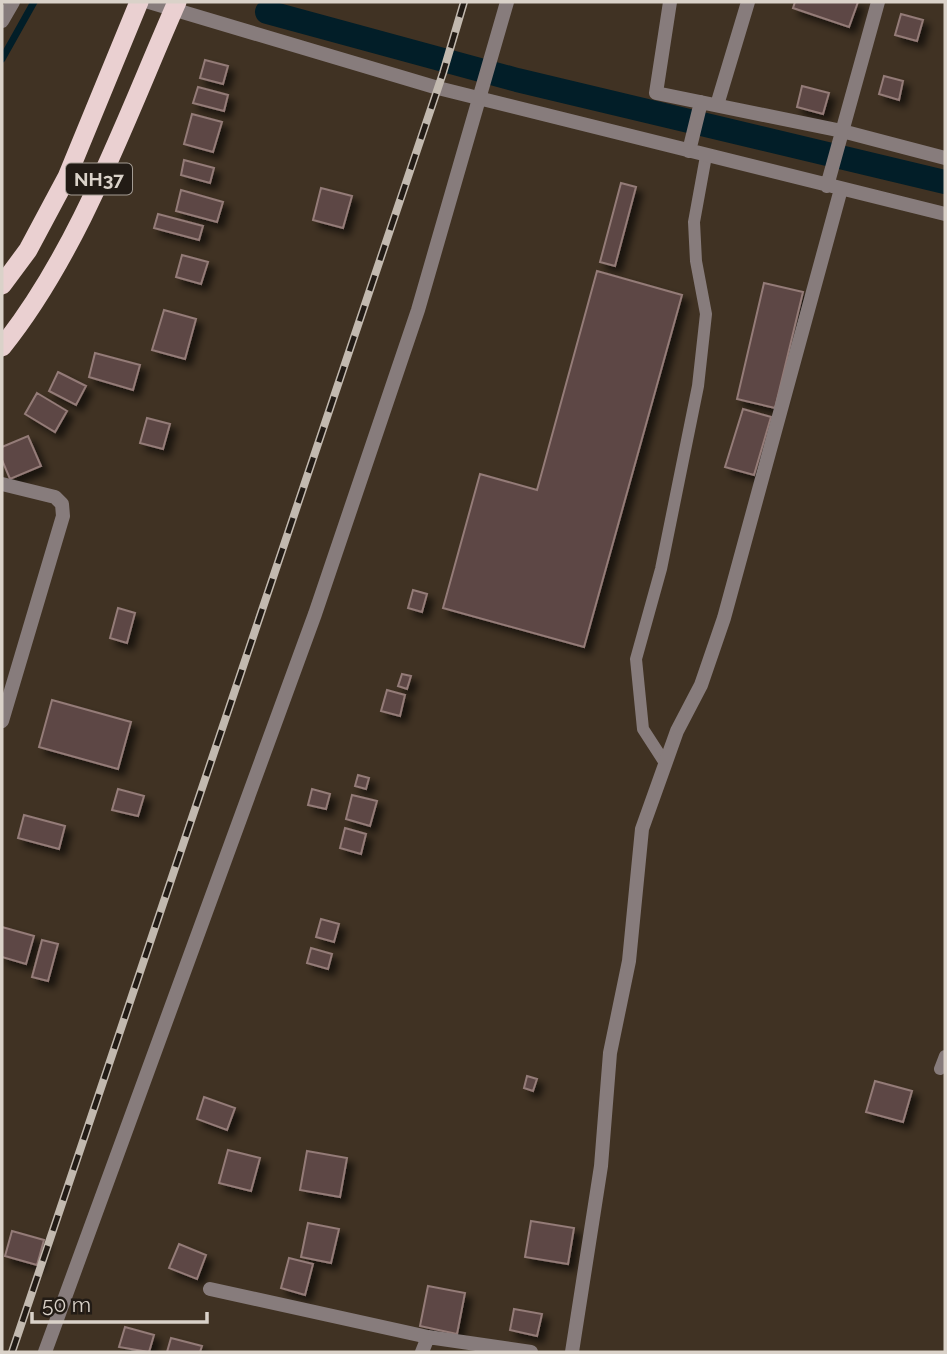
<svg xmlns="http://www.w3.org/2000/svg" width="947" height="1354" font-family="Raleway,sans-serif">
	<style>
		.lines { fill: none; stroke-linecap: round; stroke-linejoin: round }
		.stream { stroke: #021e28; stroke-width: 7 }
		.canal { stroke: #021e28; stroke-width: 24 }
		.building { fill: #5d4744; stroke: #947b78; stroke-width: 2; filter: url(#shadow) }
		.service { stroke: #877c7c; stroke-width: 12 }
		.minor { stroke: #877c7c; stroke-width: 14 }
		.trunk { stroke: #ead0d1; stroke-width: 19 }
		.rail-casing { stroke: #c2b9af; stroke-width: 8 }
		.rail { stroke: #221b15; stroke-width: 5; stroke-dasharray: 16; stroke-linecap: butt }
		.labels { text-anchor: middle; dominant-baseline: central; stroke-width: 7; stroke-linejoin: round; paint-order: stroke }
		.shield { fill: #221b15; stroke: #a39b93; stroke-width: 2 }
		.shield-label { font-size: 19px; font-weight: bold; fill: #dad2c9 }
	</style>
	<defs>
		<filter id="shadow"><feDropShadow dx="6" dy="6" stdDeviation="3.5" flood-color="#0009"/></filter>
	</defs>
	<rect width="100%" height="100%" fill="#403223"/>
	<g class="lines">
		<!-- stream -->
		<path class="stream" d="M2,59l32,-57"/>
		<!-- canal -->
		<path class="canal" d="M267,12l250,68 428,102"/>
	</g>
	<!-- building -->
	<path class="building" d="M795,2h63l-9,25 -56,-19z
		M901,14l22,6 -6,21 -22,-6z
		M205,60l23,6 -5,18 -23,-6z
		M884,76l19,5 -4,19 -20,-6z
		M802,86l27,7 -6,21 -26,-7z
		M198,87l30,8 -4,16 -31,-8z
		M192,114l30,8 -9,30 -29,-8z
		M184,160l30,8 -4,15 -29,-8z
		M621,183l15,4 -21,79 -15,-4z
		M321,188l31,8 -9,32 -30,-8z
		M181,190l42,12 -6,20 -41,-11z
		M158,214l45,12 -4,14 -45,-12z
		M182,255l26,7 -7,22 -25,-7z
		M597,271l85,24 -98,352 -141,-39 37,-134 57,16z
		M764,283l39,9 -28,116 -38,-9z
		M164,310l32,9 -11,40 -33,-9z
		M95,353l45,12 -7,25 -44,-13z
		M58,372l28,14 -10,19 -27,-14z
		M37,393l30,18 -12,21 -30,-18z
		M743,409l28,8 -17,58 -29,-8z
		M147,418l23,6 -7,25 -23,-6z
		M28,436l13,30 -31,13 -8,-19v-13z
		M413,590l14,4 -5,18 -14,-4z
		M118,608l17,5 -8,30 -17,-5z
		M402,674l9,2 -4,13 -9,-3z
		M387,690l18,5 -5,21 -19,-5z
		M52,700l79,22 -13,47 -79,-22z
		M358,775l11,3 -3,11 -11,-3z
		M118,789l26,7 -6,20 -26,-6z
		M312,789l18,5 -4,15 -18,-4z
		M352,795l25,6 -7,25 -24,-7z
		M24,815l41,11 -6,23 -41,-11z
		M345,828l21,6 -5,20 -21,-6z
		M321,919l18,5 -5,18 -18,-5z
		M2,927l32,9 -8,28 -24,-7z
		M42,940l16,4 -10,37 -16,-4z
		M311,948l21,6 -4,15 -21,-6z
		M527,1076l10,3 -4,12 -9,-3z
		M875,1081l37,10 -9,31 -37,-10z
		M204,1097l31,11 -8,22 -30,-11z
		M228,1150l32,8 -9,33 -32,-8z
		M307,1151l40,7 -7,39 -40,-7z
		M531,1221l43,7 -6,36 -43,-7z
		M308,1223l31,6 -8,34 -30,-6z
		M12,1231l32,9 -7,25 -32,-9z
		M179,1244l27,11 -9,24 -28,-11z
		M289,1258l24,6 -8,31 -24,-7z
		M428,1286l37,7 -8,41 -37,-8z
		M514,1309l28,5 -5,22 -27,-6z
		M125,1327l29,8 -5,17 -30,-5z
		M171,1338l31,8 -2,6h-33z"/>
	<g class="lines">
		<!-- service -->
		<path class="service" d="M665,763l-22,-34 -7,-70 25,-90 37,-183 8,-72 -10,-53 -2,-39 12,-66
			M940,1069l5,-13"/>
		<!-- minor -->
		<path class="minor" d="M149,2l289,86 507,126
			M670,2l-14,91 186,38 103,27
			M2,21l11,-19
			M717,105l31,-103
			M689,151l12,-49
			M827,186l51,-184
			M2,484l53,13 7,7 1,12 -61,205
			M210,1289l218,48 103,15
			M45,1352l270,-738 103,-304 89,-308
			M422,1352l6,-15
			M572,1352l29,-186 9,-113 19,-92 13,-132 35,-98 24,-46 23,-67 117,-429"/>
		<!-- trunk -->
		<path class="trunk" d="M2,285l26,-35 39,-73 72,-175
			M2,347c78,-97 125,-232 175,-345"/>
		<!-- rail casing -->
		<g class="rail-casing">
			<path id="rail" d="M12,1352l431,-1279 21,-71"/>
		</g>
		<!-- rail -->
		<use href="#rail" class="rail"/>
	</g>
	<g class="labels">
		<!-- shield labels -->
		<rect class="shield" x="66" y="163.5" width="66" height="31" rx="5"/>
		<g class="shield-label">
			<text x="99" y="179">NH37</text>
		</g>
	</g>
	<!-- border -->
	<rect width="947" height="1354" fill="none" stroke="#dad2c9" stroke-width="7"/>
	<!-- scale -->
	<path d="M32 1312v10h175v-10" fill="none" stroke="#dad2c9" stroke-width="3.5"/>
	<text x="42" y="1312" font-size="21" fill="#dad2c9" stroke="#221b15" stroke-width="5" paint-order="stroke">50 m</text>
</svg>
